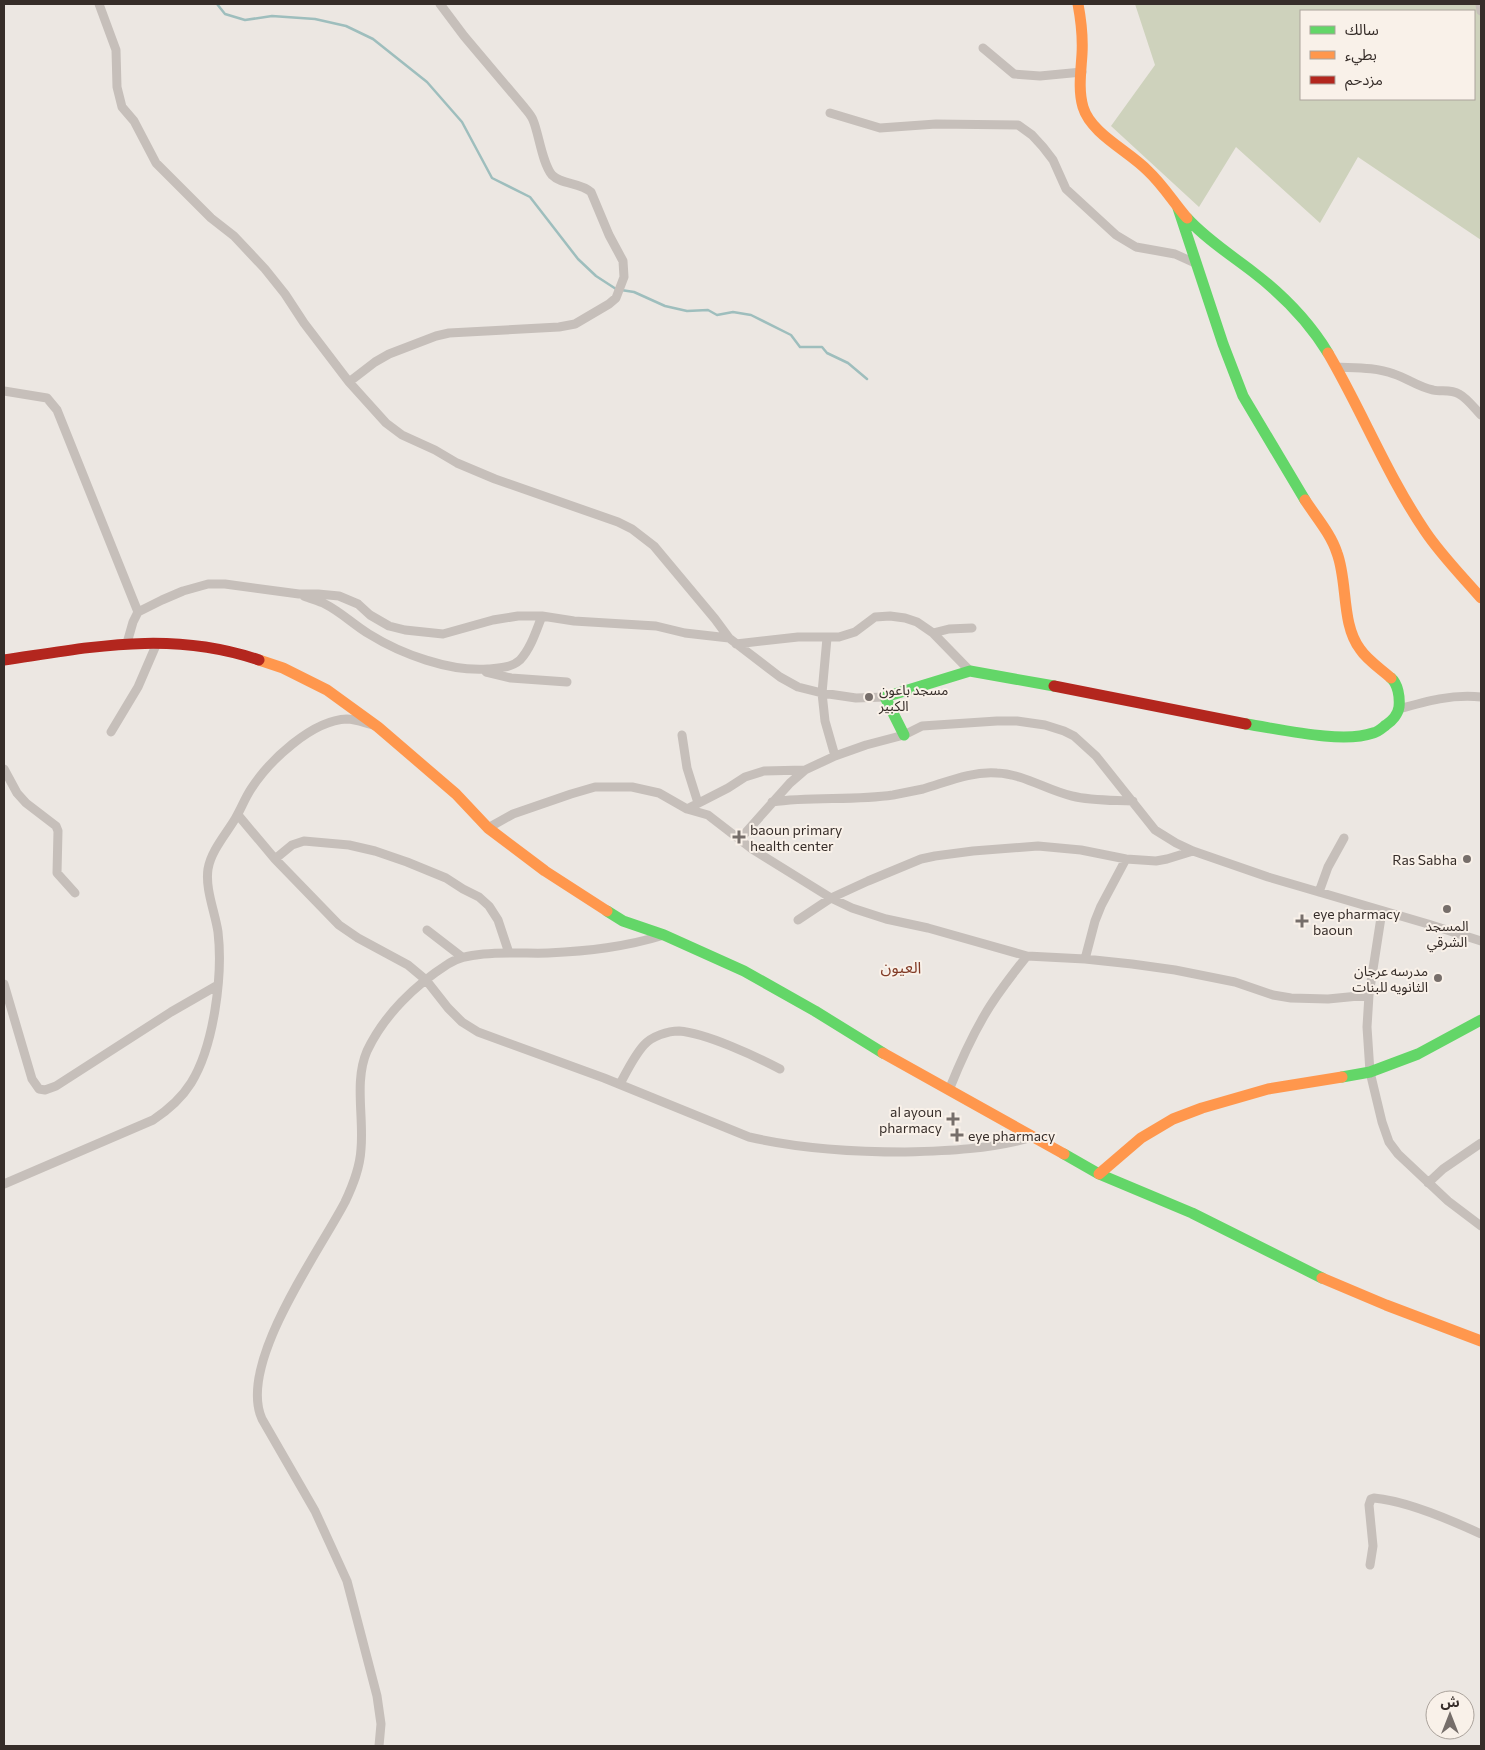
<svg xmlns="http://www.w3.org/2000/svg" width="1485" height="1750" font-family="Commissioner,'Noto Sans Arabic',sans-serif">
	<style>
		.green { fill: #ced2bc; fill-rule: evenodd }
		.lines { fill: none; stroke-linecap: round; stroke-linejoin: round }
		.stream { stroke: #9ebebd; stroke-width: 2.5 }
		.street { stroke: #c6bfba; stroke-width: 9 }
		.fast { stroke: #63d668; stroke-width: 11 }
		.slow { stroke: #ff974d; stroke-width: 11 }
		.jam { stroke: #b3261e; stroke-width: 11 }
		.poi-dot { fill: #766e6a; stroke: #f9f1e9; stroke-width: 2 }
		.labels { text-anchor: middle; dominant-baseline: central; stroke-width: 4; stroke-linejoin: round; paint-order: stroke }
		.poi-label { font-size: 14px; fill: #362d29; stroke: #f9f1e9; text-anchor: start }
		.quarter-label { font-size: 16px; fill: #813a25; stroke: #f9f1e9 }
	</style>
	<rect width="100%" height="100%" fill="#ece7e2"/>
	<!-- green -->
	<path class="green" d="M1135,4h346v236l-123,-83 -38,66 -84,-76 -37,60 -88,-81 44,-61zM1301,11h173v88h-173z"/>
	<g class="lines">
		<!-- stream -->
		<path class="stream" d="M217,4l8,10 20,6 27,-4 43,3 31,7 27,13 54,43 35,40 30,56 38,19 48,62 18,17 20,13
			M621,290l13,2 31,14 22,5 21,-1 9,5 16,-3 18,3 40,20 9,12h22l5,6 21,10 19,16"/>
		<!-- street -->
		<path class="street" d="M99,4l17,46 1,37 5,20 12,14 22,42 55,55 23,18 31,33 20,25 19,29 45,59 37,41 16,12 33,15 22,13 38,16 123,43 14,7 22,17 61,73 14,19 51,39 18,10 24,6 34,5 29,-1
			M1480,4l1,7
			M983,48l31,26 26,2 42,-4
			M830,113l50,15 56,-4 82,1 14,10 11,12 10,13 13,29 50,46 20,12 39,7 22,10
			M1336,367c19,1 39,0 58,7 13,4 24,13 39,16 8,2 18,-1 26,4 8,4 16,15 22,21
			M349,382l26,-20 14,-8 47,-18 13,-3 110,-6 16,-3 34,-20 7,-6 8,-21 -1,-16 -14,-26 -18,-43c-11,-10 -29,-7 -39,-17 -10,-12 -13,-41 -19,-55 -2,-5 -6,-9 -9,-13l-60,-71 -24,-32
			M4,391l43,7 10,12 81,202
			M304,596c7,3 15,5 21,8 16,8 29,21 44,30 32,20 81,38 119,35 11,-1 23,-1 32,-9 11,-12 16,-29 22,-44
			M933,633l16,-4 23,-1
			M827,638l-5,55 3,28 10,35
			M127,643l6,-21 5,-10 24,-12 21,-9 25,-7h17l74,10h19l21,2 19,8 12,11 19,11 16,4 38,4 50,-14 25,-4h24l32,5 82,5 29,7 44,5
			M736,644l62,-7h41l16,-5 20,-15 15,-1 15,2 12,4 16,11 37,38
			M486,672l25,6 56,4
			M1399,709c28,-8 53,-15 82,-12
			M111,732l27,-45 19,-44
			M682,735l5,33 11,35
			M4,769l13,24 9,10 30,23 2,5 -1,42 18,20
			M772,802c40,-6 81,-1 121,-7 10,-2 20,-4 30,-6 24,-7 48,-18 74,-16 27,1 49,17 75,23 20,5 40,4 61,5
			M687,809l41,-21 17,-11 19,-6 41,-1 30,-14 31,-11 38,-10 18,-9 75,-5h20l28,4 19,6 10,5 22,20 59,74 21,13 17,8 75,26 160,47 53,17
			M238,815l37,44 64,66 19,13 50,27 18,15 22,28 14,14 16,10 126,46 145,59c52,12 103,15 156,15 44,-1 86,-3 128,-15
			M488,828l25,-14 58,-20 24,-7h37l27,6 28,16 21,6 44,34 79,49 21,10 34,11 42,9 99,28 58,3 47,5 43,6 60,12 38,13 18,3 37,1 41,-4
			M740,839l50,-56 15,-13
			M275,859l17,-14 12,-4 45,4 26,6 32,11 39,16 17,11 16,8 10,9 9,14 11,33
			M1319,892l9,-25 16,-29
			M1382,911l-13,84 -2,32 3,45 12,50 7,20 9,12 50,47 33,25
			M798,920l33,-22 37,-17 53,-22 14,-3 38,-5 65,-5 43,4 45,9 30,2 11,-2 26,-8
			M427,930l35,27
			M1085,959l10,-38 6,-15 25,-47
			M4,984l28,95 7,10 6,1 11,-4 115,-74 47,-27
			M620,1084c7,-13 14,-28 24,-39 8,-9 24,-14 35,-14 27,2 76,25 101,38
			M949,1090c10,-25 21,-50 35,-74 12,-21 27,-40 43,-60
			M1428,1183l15,-14 38,-26
			M4,1184l149,-64c15,-10 28,-21 38,-37 23,-37 32,-108 27,-151 -3,-20 -13,-43 -10,-63 3,-18 18,-35 27,-50 6,-10 10,-21 16,-30 18,-28 61,-69 96,-70 8,0 18,4 26,6
			M1370,1565l3,-19 -4,-41 2,-6 3,-1c33,3 77,22 107,36
			M379,1746l2,-22 -4,-28 -30,-115 -32,-70 -53,-92c-25,-55 57,-167 83,-217 8,-17 15,-34 16,-53 3,-32 -7,-68 6,-98 17,-36 48,-66 81,-87 22,-15 73,-10 100,-11 41,-2 77,-6 116,-18"/>
		<!-- fast -->
		<path class="fast" d="M1178,208l45,136 20,52 62,104
			M1187,218c19,21 44,37 66,54 30,23 55,48 75,81
			M1246,724c34,5 96,20 127,9 5,-1 9,-5 13,-8 6,-4 12,-11 13,-18 1,-10 -1,-23 -8,-29
			M904,735l-19,-38 85,-26 84,15
			M607,911l16,10 41,14 80,36 71,40 68,42
			M1342,1077l28,-5 48,-18 63,-34
			M1064,1154l35,20 93,39 130,65"/>
		<!-- slow -->
		<path class="slow" d="M1078,4c3,16 5,33 4,50 -1,17 -4,36 1,53 8,27 46,44 65,64 15,14 26,32 39,47
			M1328,353c34,58 59,122 97,178 16,24 37,45 56,67
			M1305,500c11,17 26,34 32,53 11,29 4,71 23,96 7,11 21,20 31,29
			M259,660l24,8 44,22 51,37 78,67 32,34 57,43 62,40
			M883,1053l181,101
			M1099,1174l42,-36 32,-19 29,-11 66,-19 74,-12
			M1322,1278l64,27 95,36"/>
		<!-- jam -->
		<path class="jam" d="M4,660c89,-13 166,-30 255,0
			M1054,686l192,38"/>
	</g>
	<!-- markers -->
	<g class="poi-dot">
		<circle cx="869" cy="697" r="5"/>
		<path d="M736.5 829.5h5v5h5v5h-5v5h-5v-5h-5v-5h5z"/>
		<circle cx="1467" cy="859" r="5"/>
		<circle cx="1447" cy="909" r="5"/>
		<path d="M1299.5 913.5h5v5h5v5h-5v5h-5v-5h-5v-5h5z"/>
		<circle cx="1438" cy="978" r="5"/>
		<path d="M950.5 1111.5h5v5h5v5h-5v5h-5v-5h-5v-5h5z"/>
		<path d="M954.5 1127.5h5v5h5v5h-5v5h-5v-5h-5v-5h5z"/>
	</g>
	<g class="labels">
		<!-- poi labels -->
		<g class="poi-label">
			<text x="879" y="689">مسجد باعون<tspan x="879" dy="16">الكبير</tspan></text>
			<text x="750" y="829">baoun primary<tspan x="750" dy="16">health center</tspan></text>
			<text x="1457" y="859" text-anchor="end">Ras Sabha</text>
			<text x="1313" y="913">eye pharmacy<tspan x="1313" dy="16">baoun</tspan></text>
			<text x="1447" y="925" text-anchor="middle">المسجد<tspan x="1447" dy="16">الشرقي</tspan></text>
			<text x="1428" y="970" text-anchor="end">مدرسه عرجان<tspan x="1428" dy="16">الثانويه للبنات</tspan></text>
			<text x="942" y="1111" text-anchor="end">al ayoun<tspan x="942" dy="16">pharmacy</tspan></text>
			<text x="968" y="1135">eye pharmacy</text>
		</g>
		<!-- quarter labels -->
		<g class="quarter-label">
			<text x="901" y="966">العيون</text>
		</g>
	</g>
	<!-- border -->
	<rect width="1485" height="1750" fill="none" stroke="#362d29" stroke-width="10"/>
	<!-- legend -->
	<rect x="1300" y="10" width="175" height="90" fill="#f9f1e9" stroke="#aba39c"/>
	<rect x="1310" y="26" width="25" height="8" fill="#63d668" stroke="#aba39c"/>
	<text x="1345" y="35" font-size="15" fill="#362d29">سالك</text>
	<rect x="1310" y="51" width="25" height="8" fill="#ff974d" stroke="#aba39c"/>
	<text x="1345" y="60" font-size="15" fill="#362d29">بطيء</text>
	<rect x="1310" y="76" width="25" height="8" fill="#b3261e" stroke="#aba39c"/>
	<text x="1345" y="85" font-size="15" fill="#362d29">مزدحم</text>
	<!-- north arrow -->
	<g transform="translate(1450 1715)"><circle r="24" fill="#f9f1e9" stroke="#aba39c"/>
	<path d="M0-4L9 19L0 12L-9 19Z" fill="#766e6a"/>
	<text y="-8" font-size="14" font-weight="bold" text-anchor="middle" fill="#362d29">ش</text>
	</g>
</svg>
